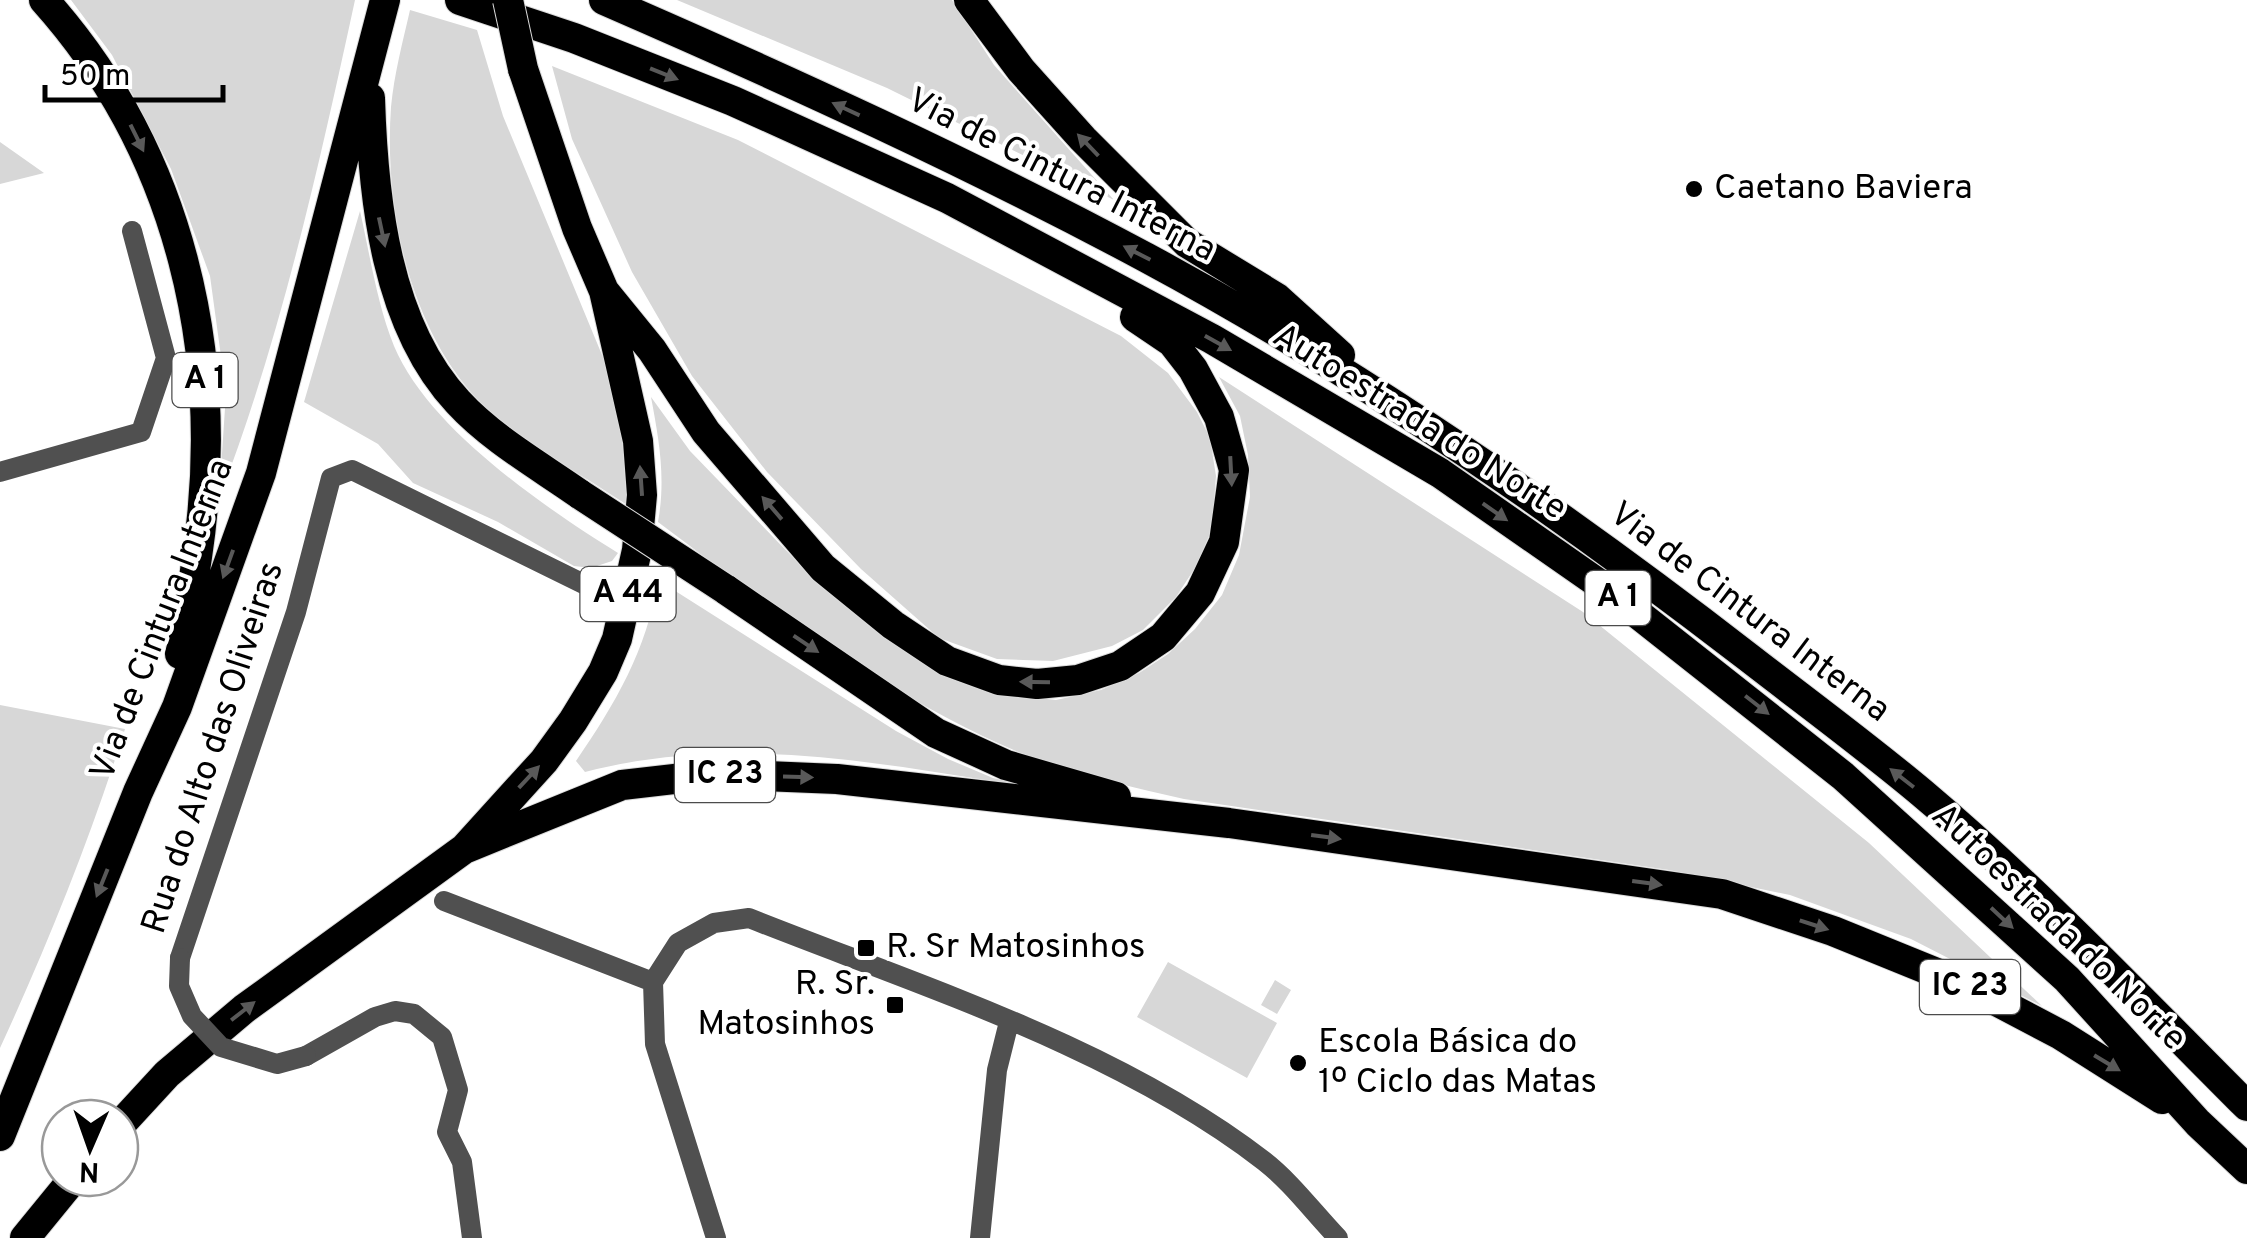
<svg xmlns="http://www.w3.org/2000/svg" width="2247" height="1238" font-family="Overpass,sans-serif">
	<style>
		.green { fill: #d7d7d7 }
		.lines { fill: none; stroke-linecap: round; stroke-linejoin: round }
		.motorway-casing { stroke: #dbdbdb; stroke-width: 32 }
		.minor { stroke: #505050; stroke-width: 20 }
		.motorway { stroke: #000; stroke-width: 30 }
		.motorway-bridge-casing { stroke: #dbdbdb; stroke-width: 32; stroke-linecap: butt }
		.minor-bridge { stroke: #505050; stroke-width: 20 }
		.motorway-bridge { stroke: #000; stroke-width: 30 }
		.oneway { fill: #595959 }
		.poi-dot { fill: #000; stroke: #fff; stroke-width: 4 }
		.labels { text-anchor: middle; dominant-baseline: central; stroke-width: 8; stroke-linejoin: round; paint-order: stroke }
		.shield { fill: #fff; stroke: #4c4c4c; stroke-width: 2.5 }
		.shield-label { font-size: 32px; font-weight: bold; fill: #000 }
		.street-label { font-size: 35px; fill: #000; stroke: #fff }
		.poi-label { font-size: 35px; fill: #000; stroke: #fff; text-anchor: start }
	</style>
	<rect width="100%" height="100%" fill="#fff"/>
	<!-- green -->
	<path class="green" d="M71,0h284c-36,166 -75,341 -136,499l7,-106 -16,-117 -39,-107 -59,-114z
		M677,0h275l42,65 120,135 -227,-112z
		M410,10l67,20 26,86 104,251 14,55 6,83c-43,-29 -115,-69 -149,-105 -70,-74 -94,-195 -87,-293 3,-33 12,-66 19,-97z
		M552,66l186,74 383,196 47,37 29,39 13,26 6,38 -2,26 -5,34 -14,32 -19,29 -33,33 -31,16 -59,15 -56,-2 -58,-21 -78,-69 -94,-97 -75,-96 -60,-104 -60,-133z
		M0,141v1l44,31 -44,11z
		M360,211c10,44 17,93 34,135 34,82 150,161 224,207l-6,8 -21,7 -17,-2 -76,-44 -85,-39 -35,-39 -74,-42z
		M1219,377l364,235 286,231 173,163 -131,-67 -121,-44 -121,-25 -485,-71c-56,-13 -114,-25 -168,-48 -131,-56 -245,-144 -358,-229 8,-44 1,-82 -7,-125l39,54 116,120 202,124 48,5 45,-10 38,-17 29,-19 27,-25 27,-34 17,-40 11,-58 -2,-42 -8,-39z
		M658,580l238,151 52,28 45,19 54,12c-154,-24 -307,-58 -462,-18l-9,-11c39,-57 71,-111 82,-181z
		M0,705l125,24c-35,110 -77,215 -125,319z
		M1168,962l109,61 -30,55 -110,-61z
		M1275,980l16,10 -14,24 -16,-9z"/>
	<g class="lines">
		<!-- motorway casing -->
		<g class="motorway-casing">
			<path id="motorway" d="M44,0c137,153 183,356 153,557 -5,32 -8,66 -17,97
				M460,0l114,38 159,63 214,97 265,141 228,134 165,115 238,188 224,203 131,144 49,46
				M604,0c184,80 366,163 543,258 212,114 411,252 601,399 58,45 118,89 174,136 114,96 219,207 325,313
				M969,0l52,70 62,69 104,104 90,55 63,57
				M370,98c3,101 16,227 88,304 34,37 82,64 123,93
				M604,291l48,59 54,82 117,136 70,57 54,36 52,19 38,4 41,-4 42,-14 43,-29 37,-44 24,-51 10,-72 -15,-53 -26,-48 -21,-27 -37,-25
				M725,589l211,144 70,32 110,32
				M464,849l158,-64 95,-11 120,5 392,44 493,71 111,37 133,54 95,50 101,64
				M120,1125l47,-51 77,-65 220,-160 80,-88 29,-40 30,-49 14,-33 20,-89 5,-55 -4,-54 -34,-150 -27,-63 -54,-159
				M0,1136l138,-344 39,-85 84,-234 124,-473
				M25,1238l49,-60"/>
		</g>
		<!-- minor -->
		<path class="minor" d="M0,472l141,-40 25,-74 -34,-127
			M444,901l209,81
			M180,958l116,-346 35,-134 21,-8 252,124
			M306,1056l69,-39 20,-6 19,3 28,23 16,53 -11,42 15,30 10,76
			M716,1238l-61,-194 -2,-62 25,-39 36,-20 35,-5c171,68 369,130 515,243 27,21 50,52 74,77
			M980,1238l17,-168 12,-48"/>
		<!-- motorway -->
		<use href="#motorway" class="motorway"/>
		<!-- motorway-bridge casing -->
		<g class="motorway-bridge-casing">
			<path id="motorway-bridge" d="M508,0l15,69
				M581,495l144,94"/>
		</g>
		<!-- minor-bridge -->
		<path class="minor-bridge" d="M180,958l-1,28 13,30 29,31 56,17 29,-8"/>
		<!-- motorway-bridge -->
		<use href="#motorway-bridge" class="motorway-bridge"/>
	</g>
	<!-- one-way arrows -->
	<defs><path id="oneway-solid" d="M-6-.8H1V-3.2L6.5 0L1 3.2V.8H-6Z" transform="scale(2.5)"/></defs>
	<g class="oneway">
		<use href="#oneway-solid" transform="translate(664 74) rotate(22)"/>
		<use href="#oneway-solid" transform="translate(846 109) rotate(-155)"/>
		<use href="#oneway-solid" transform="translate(137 138) rotate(64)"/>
		<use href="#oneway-solid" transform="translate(1088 145) rotate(-134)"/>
		<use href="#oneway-solid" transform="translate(382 232) rotate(78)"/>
		<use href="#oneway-solid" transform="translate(1137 253) rotate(-153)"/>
		<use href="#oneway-solid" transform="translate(1218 343) rotate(29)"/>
		<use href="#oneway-solid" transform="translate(1231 471) rotate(87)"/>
		<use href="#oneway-solid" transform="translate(641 481) rotate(-94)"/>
		<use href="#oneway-solid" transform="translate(772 508) rotate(-131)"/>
		<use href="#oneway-solid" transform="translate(1495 512) rotate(35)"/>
		<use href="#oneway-solid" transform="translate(228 564) rotate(110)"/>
		<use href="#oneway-solid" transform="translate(806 644) rotate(34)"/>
		<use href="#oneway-solid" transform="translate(1035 682) rotate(-179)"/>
		<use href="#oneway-solid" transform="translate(1757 705) rotate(38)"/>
		<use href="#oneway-solid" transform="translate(529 777) rotate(-47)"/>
		<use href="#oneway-solid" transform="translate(798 777) rotate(2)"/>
		<use href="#oneway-solid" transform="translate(1902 778) rotate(-142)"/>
		<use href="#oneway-solid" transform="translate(1326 837) rotate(8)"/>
		<use href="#oneway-solid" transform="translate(102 883) rotate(112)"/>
		<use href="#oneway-solid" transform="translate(1647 883) rotate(8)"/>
		<use href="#oneway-solid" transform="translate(2002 918) rotate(43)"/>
		<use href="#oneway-solid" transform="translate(1814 925) rotate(18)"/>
		<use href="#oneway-solid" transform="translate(243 1011) rotate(-38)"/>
		<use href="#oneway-solid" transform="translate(2107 1063) rotate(31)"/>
	</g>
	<!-- markers -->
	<g class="poi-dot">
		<circle cx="1694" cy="189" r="10"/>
		<rect x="856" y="938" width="20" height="20" rx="5"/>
		<rect x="885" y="995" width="20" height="20" rx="5"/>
		<circle cx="1298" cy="1063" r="10"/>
	</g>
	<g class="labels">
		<!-- shield labels -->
		<g class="shield">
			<rect x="172.5" y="353" width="65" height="54" rx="8"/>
			<rect x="580.5" y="567" width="95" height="54" rx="8"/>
			<rect x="1585.5" y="571" width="65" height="54" rx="8"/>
			<rect x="675" y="748" width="100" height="54" rx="8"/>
			<rect x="1920" y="960" width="100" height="54" rx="8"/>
		</g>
		<g class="shield-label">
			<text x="205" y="380">A 1</text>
			<text x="628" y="594">A 44</text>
			<text x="1618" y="598">A 1</text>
			<text x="725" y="775">IC 23</text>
			<text x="1970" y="987">IC 23</text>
		</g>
		<!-- street labels -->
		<g class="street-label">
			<text transform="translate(1061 176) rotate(27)">Via de Cintura Interna</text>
			<text transform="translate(1419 423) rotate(32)">Autoestrada do Norte</text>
			<text transform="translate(1749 613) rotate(37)">Via de Cintura Interna</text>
			<text transform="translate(163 620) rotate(-69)">Via de Cintura Interna</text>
			<text transform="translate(214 748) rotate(-72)">Rua do Alto das Oliveiras</text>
			<text transform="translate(2058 928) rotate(44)">Autoestrada do Norte</text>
		</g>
		<!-- poi labels -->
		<g class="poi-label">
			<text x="1714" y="189">Caetano Baviera</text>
			<text x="886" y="948">R. Sr Matosinhos</text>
			<text x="875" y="985" text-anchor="end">R. Sr.<tspan x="875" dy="40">Matosinhos</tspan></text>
			<text x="1318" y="1043">Escola Básica do<tspan x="1318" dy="40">1º Ciclo das Matas</tspan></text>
		</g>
	</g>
	<!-- north arrow -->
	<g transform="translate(90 1148) rotate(182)"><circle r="48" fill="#ffffff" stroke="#999999" stroke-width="2.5"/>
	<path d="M0-8L18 38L0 25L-18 38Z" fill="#000000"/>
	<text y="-15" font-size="28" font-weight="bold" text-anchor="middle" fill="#000000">N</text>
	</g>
	<!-- scale -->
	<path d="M45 85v15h178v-15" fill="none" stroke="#000000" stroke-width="5"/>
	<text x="60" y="85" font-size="30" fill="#000000" stroke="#ffffff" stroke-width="8" paint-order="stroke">50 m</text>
</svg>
